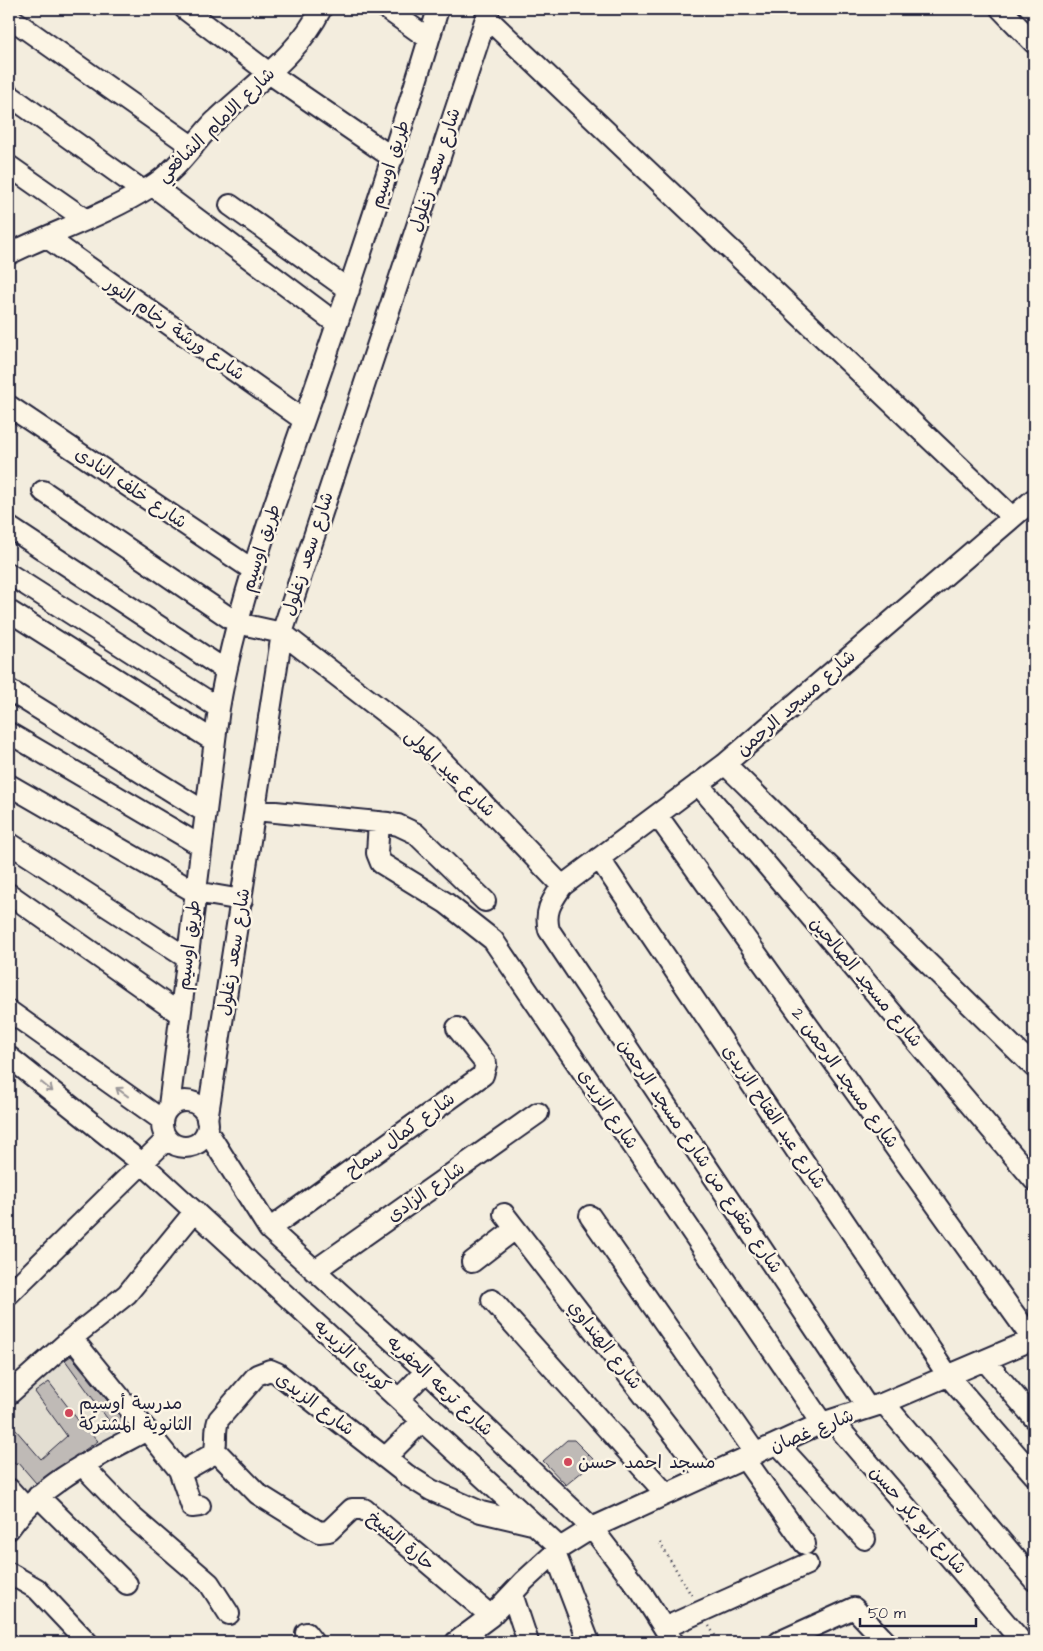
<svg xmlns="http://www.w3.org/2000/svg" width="1043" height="1651" font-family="'Architects Daughter','Playpen Sans Arabic',sans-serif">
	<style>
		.built { fill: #e3ded2 }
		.building { fill: #bfbab6; stroke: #22223b }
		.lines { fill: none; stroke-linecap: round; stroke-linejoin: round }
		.minor-casing { stroke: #22223b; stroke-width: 24 }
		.path { stroke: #22223b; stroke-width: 2.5; stroke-dasharray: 1 4; stroke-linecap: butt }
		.minor { stroke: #fcf5e5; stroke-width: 20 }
		.oneway { stroke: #9a9698 }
		.poi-dot { fill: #d1495b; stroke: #fcf5e5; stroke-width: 2 }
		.labels { text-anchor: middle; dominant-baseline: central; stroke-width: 5; stroke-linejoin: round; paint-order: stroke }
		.street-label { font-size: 18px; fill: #22223b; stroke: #fcf5e5 }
		.poi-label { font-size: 18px; fill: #22223b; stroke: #fcf5e5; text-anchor: start }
	</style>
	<rect width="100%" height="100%" fill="#f3edde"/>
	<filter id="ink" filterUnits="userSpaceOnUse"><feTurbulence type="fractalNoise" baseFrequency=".02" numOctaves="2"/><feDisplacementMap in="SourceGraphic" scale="10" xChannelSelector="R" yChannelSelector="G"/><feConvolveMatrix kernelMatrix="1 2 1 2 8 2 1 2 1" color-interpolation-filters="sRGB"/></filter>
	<g filter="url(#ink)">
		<!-- built -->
		<path class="built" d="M73,1343l68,85 -113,72 -19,-20v-81z"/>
		<!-- building -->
		<path class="building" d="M71,1356l57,70 -11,6 -52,-72z
			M49,1382l32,42 1,-1 16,18 -62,42 -18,-21 -2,3 -7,-8v-35l32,37 26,-23 -32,-44z
			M567,1440h7l21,21 -29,24 -23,-24z"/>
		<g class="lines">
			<!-- minor casing -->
			<g class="minor-casing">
				<path id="minor" d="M185,9l84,64 124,85
					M387,9l42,30
					M1001,9l33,34
					M9,17l184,130
					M486,17l526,500
					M9,95l134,96
					M9,166l77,54
					M153,186l184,138
					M230,205l119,85
					M46,237l258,183
					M9,254c46,-23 97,-39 141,-67 27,-16 43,-43 64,-65 37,-36 84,-66 107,-113
					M9,406l244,164
					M43,491l194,132 45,10 146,113 134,140
					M9,527l216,143
					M9,574l210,134
					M9,611l205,130
					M9,690l196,122
					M9,733l192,113
					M725,764l309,303
					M698,784l336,396
					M9,785l186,107 47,8
					M255,810l133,13 10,2 17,8 70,68
					M657,815l376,525
					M379,822l-2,31 4,10 65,40 47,37 329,483
					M9,843l178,115
					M599,858l350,519 85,98
					M9,894l171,120
					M9,1011l153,109
					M9,1057l134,107 417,384
					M162 1124a23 23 0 1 1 46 0a23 23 0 1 1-46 0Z
					M169,1106l50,-398c18,-106 57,-207 92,-308 45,-130 88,-260 127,-391
					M207,1120l75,-487 207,-624
					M207,1131l62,98 157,142 166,157 50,65 31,49
					M504,1214l202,262
					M590,1216l166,238
					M269,1229l214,-154 3,-11 -29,-36
					M472,1262l43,-33
					M314,1271l224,-158
					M9,1294l158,-155
					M492,1300l174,194
					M72,1338l107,132h6l28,-16c6,-10 0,-24 6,-35l38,-44 13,-5 7,3 130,102 24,15 50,22 51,12
					M986,1362l48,56
					M9,1394l63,-56 55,-44 68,-83
					M399,1399l27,-28
					M884,1403l150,177
					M868,1408l-319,-478c-5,-19 3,-29 13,-44l163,-122 309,-265
					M832,1420l190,222
					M778,1444l87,95
					M215,1450l43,44 61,38 10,-1 23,-22h12l127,107
					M385,1458l37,-37
					M745,1459l60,85
					M82,1465l48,50 79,68 20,31
					M179,1470l13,37 8,-1
					M9,1489l17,19
					M38,1496l89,88
					M9,1529c33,-47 88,-72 138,-99
					M555,1553l34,89
					M9,1573l28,16 50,53
					M512,1594l16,48
					M664,1628l143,-64
					M306,1633l7,9
					M456,1642l35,-26 33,-35 36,-33 32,-20 230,-105 62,-20 150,-64
					M779,1642l75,-34 32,34"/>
			</g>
			<!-- path -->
			<path class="path" d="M660,1543l33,55
				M709,1626l10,16"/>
			<!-- minor -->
			<use href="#minor" class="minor"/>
		</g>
		<!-- one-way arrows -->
		<defs><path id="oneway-shaft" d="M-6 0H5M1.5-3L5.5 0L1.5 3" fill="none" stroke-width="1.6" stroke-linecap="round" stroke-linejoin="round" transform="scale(1.25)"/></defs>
		<g class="oneway">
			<use href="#oneway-shaft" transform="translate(47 1087) rotate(39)"/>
			<use href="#oneway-shaft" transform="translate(122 1092) rotate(-144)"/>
		</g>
	</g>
	<!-- markers -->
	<g class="poi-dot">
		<circle cx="69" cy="1413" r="5"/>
		<circle cx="568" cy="1462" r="5"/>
	</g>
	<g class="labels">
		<!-- street labels -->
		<g class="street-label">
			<text transform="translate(216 125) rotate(-44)">شارع الامام الشافعي</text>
			<text transform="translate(390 164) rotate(-72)">طريق اوسيم</text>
			<text transform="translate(435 170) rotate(-72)">شارع سعد زغلول</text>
			<text transform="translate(175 329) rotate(35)">شارع ورشة رخام النور</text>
			<text transform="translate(131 488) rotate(34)">شارع خلف النادى</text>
			<text transform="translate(261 548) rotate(-72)">طريق اوسيم</text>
			<text transform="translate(308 554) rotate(-72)">شارع سعد زغلول</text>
			<text transform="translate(796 703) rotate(-41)">شارع مسجد الرحمن</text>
			<text transform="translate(450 773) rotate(44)">شارع عبد المولى</text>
			<text transform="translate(189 945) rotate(-83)">طريق اوسيم</text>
			<text transform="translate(234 952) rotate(-81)">شارع سعد زغلول</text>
			<text transform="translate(866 982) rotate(50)">شارع مسجد الصالحين</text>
			<text transform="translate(845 1078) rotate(54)">شارع مسجد الرحمن 2</text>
			<text transform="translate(608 1109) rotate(56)">شارع الزيدى</text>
			<text transform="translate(774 1117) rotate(56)">شارع عبد الفتاح الزيدى</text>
			<text transform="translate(400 1135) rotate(-36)">شارع كمال سماح</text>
			<text transform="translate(700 1156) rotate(56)">شارع متفرع من شارع مسجد الرحمن</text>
			<text transform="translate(426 1192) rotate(-35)">شارع الزادى</text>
			<text transform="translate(605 1345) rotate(52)">شارع الهنداوي</text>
			<text transform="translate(352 1356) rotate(43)">كوبرى الزيديه</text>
			<text transform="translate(440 1386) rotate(43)">شارع ترعه الحفريه</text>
			<text transform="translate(315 1404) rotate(37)">شارع الزيدى</text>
			<text transform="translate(812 1431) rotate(-22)">شارع غصان</text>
			<text transform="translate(918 1520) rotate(49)">شارع أبو بكر حسن</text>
			<text transform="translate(401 1541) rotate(40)">حارة الشيخ</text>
		</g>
		<!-- poi labels -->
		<g class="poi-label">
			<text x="79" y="1403">مدرسة أوسيم<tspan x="79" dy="21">الثانوية المشتركة</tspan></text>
			<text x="578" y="1462">مسجد احمد حسن</text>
		</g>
	</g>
	<!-- margin -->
	<rect width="1043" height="1651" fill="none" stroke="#fcf5e5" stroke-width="30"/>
	<rect x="15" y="15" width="1013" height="1621" fill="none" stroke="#22223b" stroke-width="2" filter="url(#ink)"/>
	<!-- scale -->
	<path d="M860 1618v8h116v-8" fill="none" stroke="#22223b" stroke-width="2.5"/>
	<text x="868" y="1618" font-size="15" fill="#22223b" stroke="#fcf5e5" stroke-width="4" paint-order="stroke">50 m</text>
</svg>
